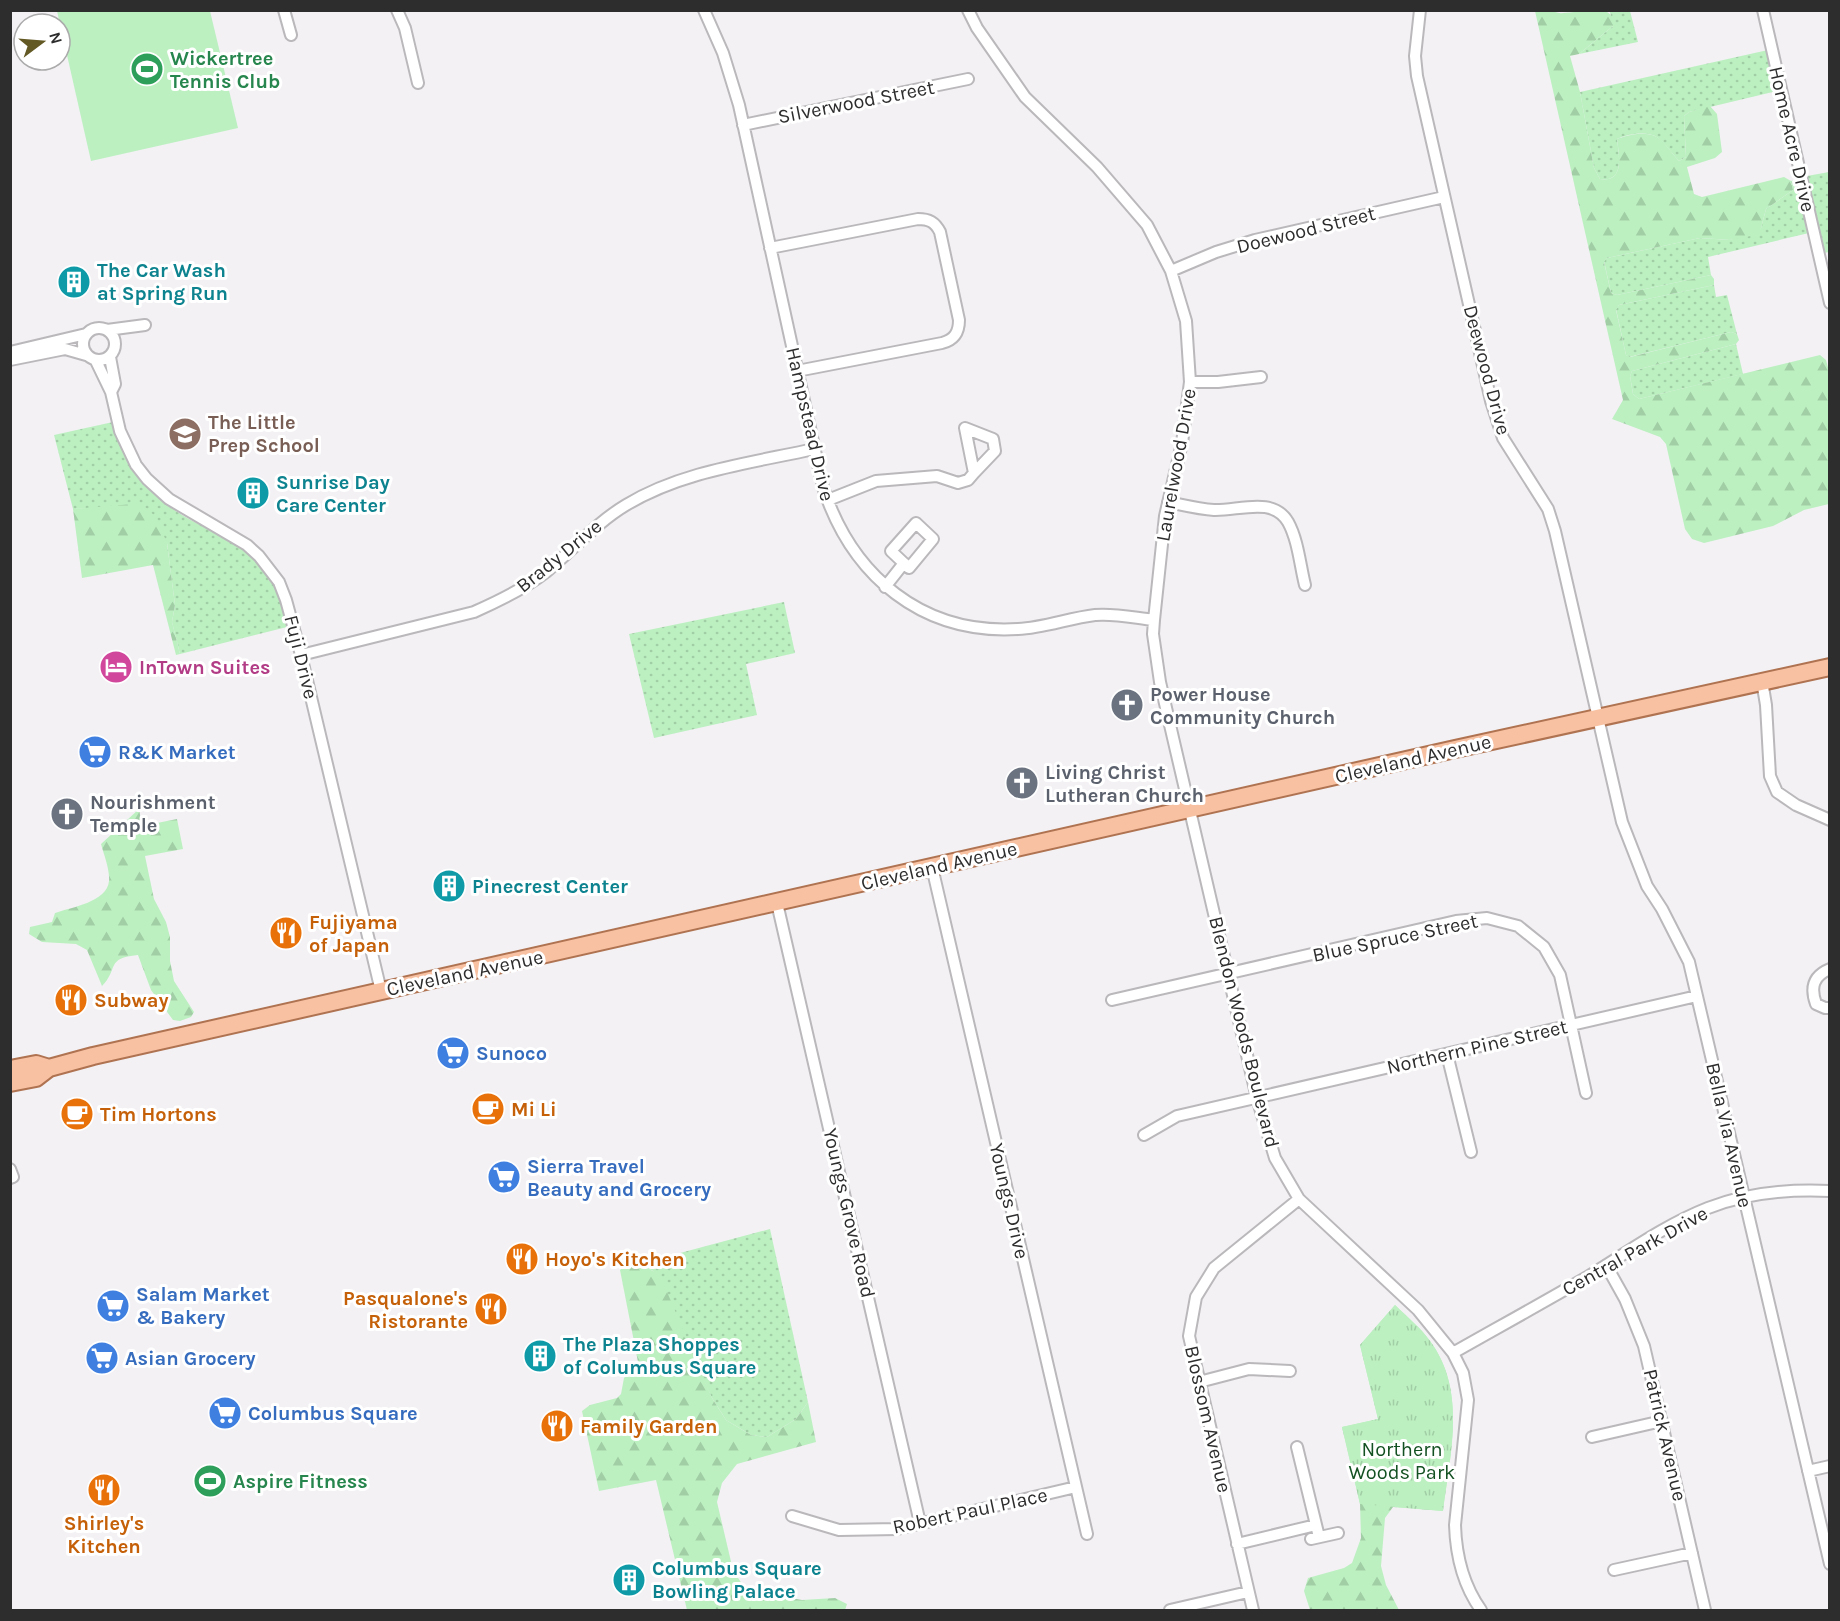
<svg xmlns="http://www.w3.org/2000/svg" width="1840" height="1621" font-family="Karla,sans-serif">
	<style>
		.grass { fill: url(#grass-dots) }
		.forest { fill: url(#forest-firs) }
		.park { fill: url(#park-tufts) }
		.garden { fill: #bcf0c1 }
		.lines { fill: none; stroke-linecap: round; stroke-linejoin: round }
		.street-casing { stroke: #bab8bb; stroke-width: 14 }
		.primary-casing { stroke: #af7351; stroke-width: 20 }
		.street { stroke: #fff; stroke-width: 10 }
		.primary { stroke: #f8c1a2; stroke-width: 16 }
		.labels { text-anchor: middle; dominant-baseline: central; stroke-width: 6; stroke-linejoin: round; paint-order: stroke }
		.leisure-label { font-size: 20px; font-weight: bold; fill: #27864d; stroke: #fff; text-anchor: start }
		.street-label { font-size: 20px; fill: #2e2d2e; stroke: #fff }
		.culture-label { font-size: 20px; font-weight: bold; fill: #0d838f; stroke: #fff; text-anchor: start }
		.education-label { font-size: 20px; font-weight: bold; fill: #785e54; stroke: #fff; text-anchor: start }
		.hotel-label { font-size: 20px; font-weight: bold; fill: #b23c85; stroke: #fff; text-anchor: start }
		.worship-label { font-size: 20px; font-weight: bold; fill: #5b616d; stroke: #fff; text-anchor: start }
		.shop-label { font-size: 20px; font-weight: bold; fill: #366cbe; stroke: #fff; text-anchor: start }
		.food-label { font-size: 20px; font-weight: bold; fill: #c56008; stroke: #fff; text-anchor: start }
		.park-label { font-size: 20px; fill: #145122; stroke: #fff }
	</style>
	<defs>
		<pattern id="grass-dots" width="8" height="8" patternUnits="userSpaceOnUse" patternTransform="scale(1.5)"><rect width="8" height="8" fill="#bcf0c1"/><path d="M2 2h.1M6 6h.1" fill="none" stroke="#a2cea6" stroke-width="1.8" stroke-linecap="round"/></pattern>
		<pattern id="forest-firs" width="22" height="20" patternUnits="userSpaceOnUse" patternTransform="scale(1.5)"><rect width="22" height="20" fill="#bcf0c1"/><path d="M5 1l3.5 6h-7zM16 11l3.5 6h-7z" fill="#a2cea6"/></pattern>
		<pattern id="park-tufts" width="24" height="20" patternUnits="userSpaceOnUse" patternTransform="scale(1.5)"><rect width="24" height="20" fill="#bcf0c1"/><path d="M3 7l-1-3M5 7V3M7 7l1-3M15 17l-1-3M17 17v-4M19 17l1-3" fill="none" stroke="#a2cea6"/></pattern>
	</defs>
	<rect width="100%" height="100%" fill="#f3f1f4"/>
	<!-- grass -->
	<path class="grass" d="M1606,11h24l8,31 -59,12 34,-28 -3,-14z
		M1768,50l9,41 -88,21 -5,4 2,41 -7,4c-7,-7 -15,-20 -24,-25 -10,-5 -28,-2 -38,3 2,16 8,44 -17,40l-6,-11 -14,-76z
		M1829,172v80l-5,1 -17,-77z
		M1797,179l12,54 -101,24 3,18 -94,20 -6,-2 -7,-32 3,-3 93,-20 30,2 31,-12 5,-19 27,-19 -2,-9z
		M1714,285l2,12 11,-2 10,39 -6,-2 -102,25 -3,-2 -10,-46 3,-4z
		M1736,344l7,30 -104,25 -6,-5 -3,-18 2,-5z
		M113,422c9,41 33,71 69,93 18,11 39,18 56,31 13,9 26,23 35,37 8,12 10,29 14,44l-107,27 -8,-32 3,-17 -8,-62 -71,-35 -23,1 -19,-74z
		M784,602l11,51 -49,11 11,51 -103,23 -25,-104z
		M770,1229l38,173 -12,17 -29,18 -16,-2 -25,-15 -14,-22 -59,-127 -14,-7z"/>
	<!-- forest -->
	<path class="forest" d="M1535,11c5,0 10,-1 15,-1 4,1 8,4 13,3 16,0 53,-13 50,13l-34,28 -9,2 10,36 14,76 6,11c25,4 19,-24 17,-40 9,-4 27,-8 38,-3 9,4 17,18 24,25l7,-4 -2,-41 5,-4 21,-6 7,8 5,38 -7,6 -28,9 7,27 8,3 82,-20 7,4 2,9 -27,19 -5,19 -5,7 -26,5 -30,-2 -93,20 -3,4 7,31 6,2 94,-20 3,4v6l-95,20 -3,5 10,45 4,2 101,-25 6,2 2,6 -3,4 -104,27 -2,5 3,18 6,5 181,-44 6,5 4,15 -1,129 -25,6 -31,16 -69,17 -12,-4 -7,-10 -19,-85 -6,-7 -48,-18 11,-19z
		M133,504l13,4 10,9 11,26 8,62 -3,17 8,32 -4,1 -23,-90 -71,13 -9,-69z
		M139,809l3,17 35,-7 6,30 -38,7 9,43 12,23 4,15v24l4,20 20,31 -3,5 -11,4 -7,-1 -22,-30 -13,-35c-33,3 -19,14 -36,31l-15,-36 -11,-6 -34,-2 -13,-8 1,-7 22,-5 3,-9c17,-6 52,-11 54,-32 1,-11 -5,-26 -8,-37z
		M639,1264l14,7 9,9 50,118 14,22 25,15 16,2 29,-18 12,-17 8,40 -79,22 -15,19 -5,19 16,68 9,14 18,8 42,8 33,-2 12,6 -2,6h-158l-31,-130 -57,11 -17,-80 8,-6 27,-7 4,-4 3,-16 14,-16 -18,-92 3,-3z
		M1395,1305c12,12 26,23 35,36 37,50 20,113 13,170l-50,-4 -8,11 -4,48 5,19 13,25h-89l-6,-19 4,-13 36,-10 8,-5 9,-25 -1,-34 -18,-77 36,-8 -18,-74z"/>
	<!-- park -->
	<path class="park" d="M1395,1305c12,12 26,23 35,36 37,50 20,113 13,170l-83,-7 -18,-77 36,-8 -18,-74z"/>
	<!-- garden -->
	<path class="garden" d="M57,11h153l28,117 -147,33z"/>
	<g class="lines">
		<!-- street casing -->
		<g class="street-casing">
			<path id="street" d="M284,10l7,25
				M397,10l8,18 13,55
				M704,10l19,43 16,52 84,382c29,89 99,148 195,142 26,-1 51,-11 77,-14 19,-2 40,3 59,5
				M968,10l9,18 48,69 72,70 50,58 24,46 15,50 4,61 -8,61 -17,73 -11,104 -1,14 7,48 97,416 18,60 24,41 119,111 35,43 10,20 5,27 -13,125c1,31 8,60 26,85
				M1420,10l-5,46 2,20 74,325 12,37 45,71 7,22 67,291 25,64 15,23 27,53 141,602
				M1763,10l67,293
				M743,125l225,-46
				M770,248l148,-29c11,0 17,3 22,13l19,88c0,13 -5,20 -17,23l-145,28
				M1171,271l45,-19 39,-12 189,-43
				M83 344a16 16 0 1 1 32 0a16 16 0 1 1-32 0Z
				M107,330l38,-5
				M10,352l76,-18
				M110,357l5,27 -4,8
				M10,360l55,-11 21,6
				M96,361l15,31 9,39 16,34 11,14 22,20 78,46 12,11 20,26 7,18 15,55 80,336
				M1190,382h28l43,-5
				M965,428l28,11 2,12 -21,22z
				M828,500l48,-19 61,-5 21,7 10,-3 6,-7
				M1168,502c15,3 31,7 46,8 24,1 59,-14 74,12 10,18 12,43 17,63
				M916,523l17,16 -24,29 -18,-17z
				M885,587l19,-24
				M301,655l173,-43c25,-11 50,-23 72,-40 27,-22 50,-49 80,-67 56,-34 125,-42 188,-56
				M1762,681l4,24 4,71 7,16 19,13 34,15
				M932,867l155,667
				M777,903l143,620
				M1830,969c-17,7 -20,18 -14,35l9,4h5
				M1112,1000l344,-79 31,-3 31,8 26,21 16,28 26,118
				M1447,1054l24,98
				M1144,1135l33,-19 520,-120
				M10,1169l3,8 -3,1
				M1606,1265l19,34 19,47 61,264
				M1453,1353c46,-26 91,-51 136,-77 39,-24 76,-51 119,-68 38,-15 81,-19 122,-17
				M1199,1382l50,-13 41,2
				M1592,1437l70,-16
				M1297,1447l22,90
				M1808,1471l22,-5
				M792,1516l47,14 58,-1 179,-42
				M1311,1539l27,-6
				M1237,1544l79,-19
				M1614,1570l78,-17
				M1170,1610l78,-18
				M1253,1610l-64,-274 7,-39 18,-29 85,-69"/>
		</g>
		<!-- primary casing -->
		<g class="primary-casing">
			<path id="primary" d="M10,1069l26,-5 13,4
				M10,1083l26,-5 13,-10 44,-12 1362,-307 375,-82"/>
		</g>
		<!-- street -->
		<use href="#street" class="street"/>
		<!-- primary -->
		<use href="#primary" class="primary"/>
	</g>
	<!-- icons -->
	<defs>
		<g id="stadium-disc" transform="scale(1.725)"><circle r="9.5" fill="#2e9e5b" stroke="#fff"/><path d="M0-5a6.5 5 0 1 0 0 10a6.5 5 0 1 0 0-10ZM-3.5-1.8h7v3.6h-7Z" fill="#fff"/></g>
		<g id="building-disc" transform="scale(1.725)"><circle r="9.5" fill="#0f9aa8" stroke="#fff"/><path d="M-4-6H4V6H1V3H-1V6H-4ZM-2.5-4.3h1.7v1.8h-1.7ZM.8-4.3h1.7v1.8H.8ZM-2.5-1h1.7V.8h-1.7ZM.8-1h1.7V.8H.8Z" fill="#fff"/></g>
		<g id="school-disc" transform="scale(1.725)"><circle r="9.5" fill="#8d6e63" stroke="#fff"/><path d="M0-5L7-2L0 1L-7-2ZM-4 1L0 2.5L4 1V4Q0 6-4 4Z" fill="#fff"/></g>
		<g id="hotel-disc" transform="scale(1.725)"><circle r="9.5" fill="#d1479c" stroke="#fff"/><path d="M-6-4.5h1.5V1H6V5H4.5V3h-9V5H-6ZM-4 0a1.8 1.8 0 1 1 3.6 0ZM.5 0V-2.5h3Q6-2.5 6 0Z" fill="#fff"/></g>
		<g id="church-disc" transform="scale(1.725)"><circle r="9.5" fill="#6b7280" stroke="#fff"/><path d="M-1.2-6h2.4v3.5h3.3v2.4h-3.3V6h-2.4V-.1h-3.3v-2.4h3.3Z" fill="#fff"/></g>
		<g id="supermarket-disc" transform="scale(1.725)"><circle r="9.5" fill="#3f7fe0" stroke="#fff"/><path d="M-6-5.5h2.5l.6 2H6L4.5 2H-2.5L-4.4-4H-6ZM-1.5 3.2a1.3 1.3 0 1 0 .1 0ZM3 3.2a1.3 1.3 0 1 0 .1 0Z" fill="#fff"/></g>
		<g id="restaurant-disc" transform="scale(1.725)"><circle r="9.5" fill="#e8710a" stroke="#fff"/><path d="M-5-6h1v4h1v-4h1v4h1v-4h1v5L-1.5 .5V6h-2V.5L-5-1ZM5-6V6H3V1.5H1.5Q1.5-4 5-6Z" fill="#fff"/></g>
		<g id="cafe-disc" transform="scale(1.725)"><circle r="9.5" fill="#e8710a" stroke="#fff"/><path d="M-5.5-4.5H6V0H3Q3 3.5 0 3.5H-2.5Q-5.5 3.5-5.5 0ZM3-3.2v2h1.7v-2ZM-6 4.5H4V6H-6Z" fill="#fff"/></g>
	</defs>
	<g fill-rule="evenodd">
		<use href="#stadium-disc" x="147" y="69"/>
		<use href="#building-disc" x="74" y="282"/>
		<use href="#school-disc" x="185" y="434"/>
		<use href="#building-disc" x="253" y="493"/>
		<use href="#hotel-disc" x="116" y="667"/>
		<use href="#church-disc" x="1127" y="705"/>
		<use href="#supermarket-disc" x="95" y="752"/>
		<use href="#church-disc" x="1022" y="783"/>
		<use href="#church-disc" x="67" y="814"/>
		<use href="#building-disc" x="449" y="886"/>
		<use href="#restaurant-disc" x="286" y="933"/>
		<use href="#restaurant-disc" x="71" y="1000"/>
		<use href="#supermarket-disc" x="453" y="1053"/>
		<use href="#cafe-disc" x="488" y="1109"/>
		<use href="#cafe-disc" x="77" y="1114"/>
		<use href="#supermarket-disc" x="504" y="1177"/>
		<use href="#restaurant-disc" x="522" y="1259"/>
		<use href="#supermarket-disc" x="113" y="1306"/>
		<use href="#restaurant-disc" x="491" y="1309"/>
		<use href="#building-disc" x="540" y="1356"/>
		<use href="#supermarket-disc" x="102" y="1358"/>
		<use href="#supermarket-disc" x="225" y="1413"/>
		<use href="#restaurant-disc" x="557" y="1426"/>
		<use href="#stadium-disc" x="210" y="1481"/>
		<use href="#restaurant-disc" x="104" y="1490"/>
		<use href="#building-disc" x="629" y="1580"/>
	</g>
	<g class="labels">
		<!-- leisure labels -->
		<g class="leisure-label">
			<text x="170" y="58">Wickertree<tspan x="170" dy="23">Tennis Club</tspan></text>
			<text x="233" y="1481">Aspire Fitness</text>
		</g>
		<!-- street labels -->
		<g class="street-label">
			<text transform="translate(856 102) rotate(-11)">Silverwood Street</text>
			<text transform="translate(1792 139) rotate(77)">Home Acre Drive</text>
			<text transform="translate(1306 230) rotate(-14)">Doewood Street</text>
			<text transform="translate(1487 370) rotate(75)">Deewood Drive</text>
			<text transform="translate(810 424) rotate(77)">Hampstead Drive</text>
			<text transform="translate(1176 465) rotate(-80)">Laurelwood Drive</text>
			<text transform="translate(559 556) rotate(-39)">Brady Drive</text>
			<text transform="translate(301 657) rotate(76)">Fuji Drive</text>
			<text transform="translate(1413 759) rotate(-13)">Cleveland Avenue</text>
			<text transform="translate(939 866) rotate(-13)">Cleveland Avenue</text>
			<text transform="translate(1395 938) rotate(-12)">Blue Spruce Street</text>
			<text transform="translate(465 973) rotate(-12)">Cleveland Avenue</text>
			<text transform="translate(1244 1032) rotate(76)">Blendon Woods Boulevard</text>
			<text transform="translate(1477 1047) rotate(-13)">Northern Pine Street</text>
			<text transform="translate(1729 1135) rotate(77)">Bella Via Avenue</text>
			<text transform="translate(1009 1201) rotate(77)">Youngs Drive</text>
			<text transform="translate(849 1213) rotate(77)">Youngs Grove Road</text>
			<text transform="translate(1635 1251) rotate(-29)">Central Park Drive</text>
			<text transform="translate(1208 1419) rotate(77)">Blossom Avenue</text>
			<text transform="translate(1665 1435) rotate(77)">Patrick Avenue</text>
			<text transform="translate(970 1511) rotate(-12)">Robert Paul Place</text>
		</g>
		<!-- culture labels -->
		<g class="culture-label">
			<text x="97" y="270">The Car Wash<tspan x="97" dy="23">at Spring Run</tspan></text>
			<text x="276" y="482">Sunrise Day<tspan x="276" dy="23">Care Center</tspan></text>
			<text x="472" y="886">Pinecrest Center</text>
			<text x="563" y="1344">The Plaza Shoppes<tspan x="563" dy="23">of Columbus Square</tspan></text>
			<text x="652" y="1568">Columbus Square<tspan x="652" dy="23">Bowling Palace</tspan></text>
		</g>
		<!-- education labels -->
		<g class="education-label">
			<text x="208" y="422">The Little<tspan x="208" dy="23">Prep School</tspan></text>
		</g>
		<!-- hotel labels -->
		<g class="hotel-label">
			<text x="139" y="667">InTown Suites</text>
		</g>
		<!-- worship labels -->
		<g class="worship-label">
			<text x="1150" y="694">Power House<tspan x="1150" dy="23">Community Church</tspan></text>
			<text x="1045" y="772">Living Christ<tspan x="1045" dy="23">Lutheran Church</tspan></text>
			<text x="90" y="802">Nourishment<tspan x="90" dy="23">Temple</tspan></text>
		</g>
		<!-- shop labels -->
		<g class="shop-label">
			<text x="118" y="752">R&amp;K Market</text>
			<text x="476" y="1053">Sunoco</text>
			<text x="527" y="1166">Sierra Travel<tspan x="527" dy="23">Beauty and Grocery</tspan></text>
			<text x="136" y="1294">Salam Market<tspan x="136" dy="23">&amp; Bakery</tspan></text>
			<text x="125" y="1358">Asian Grocery</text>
			<text x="248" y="1413">Columbus Square</text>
		</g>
		<!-- food labels -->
		<g class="food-label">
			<text x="309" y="922">Fujiyama<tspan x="309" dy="23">of Japan</tspan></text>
			<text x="94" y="1000">Subway</text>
			<text x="511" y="1109">Mi Li</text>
			<text x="100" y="1114">Tim Hortons</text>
			<text x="545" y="1259">Hoyo's Kitchen</text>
			<text x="468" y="1298" text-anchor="end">Pasqualone's<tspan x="468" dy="23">Ristorante</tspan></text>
			<text x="580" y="1426">Family Garden</text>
			<text x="104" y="1523" text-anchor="middle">Shirley's<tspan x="104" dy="23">Kitchen</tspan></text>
		</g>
		<!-- park labels -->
		<g class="park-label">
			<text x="1402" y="1449">Northern<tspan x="1402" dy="23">Woods Park</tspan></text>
		</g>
	</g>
	<!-- border -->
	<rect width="1840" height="1621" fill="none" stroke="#2e2d2e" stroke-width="24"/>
	<!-- north arrow -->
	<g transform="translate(42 42) rotate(74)"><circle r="28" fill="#ffffff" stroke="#ababab" stroke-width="1.5"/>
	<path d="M0-4.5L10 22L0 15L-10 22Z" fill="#635925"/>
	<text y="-9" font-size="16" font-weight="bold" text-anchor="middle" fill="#2e2d2e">N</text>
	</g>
</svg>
